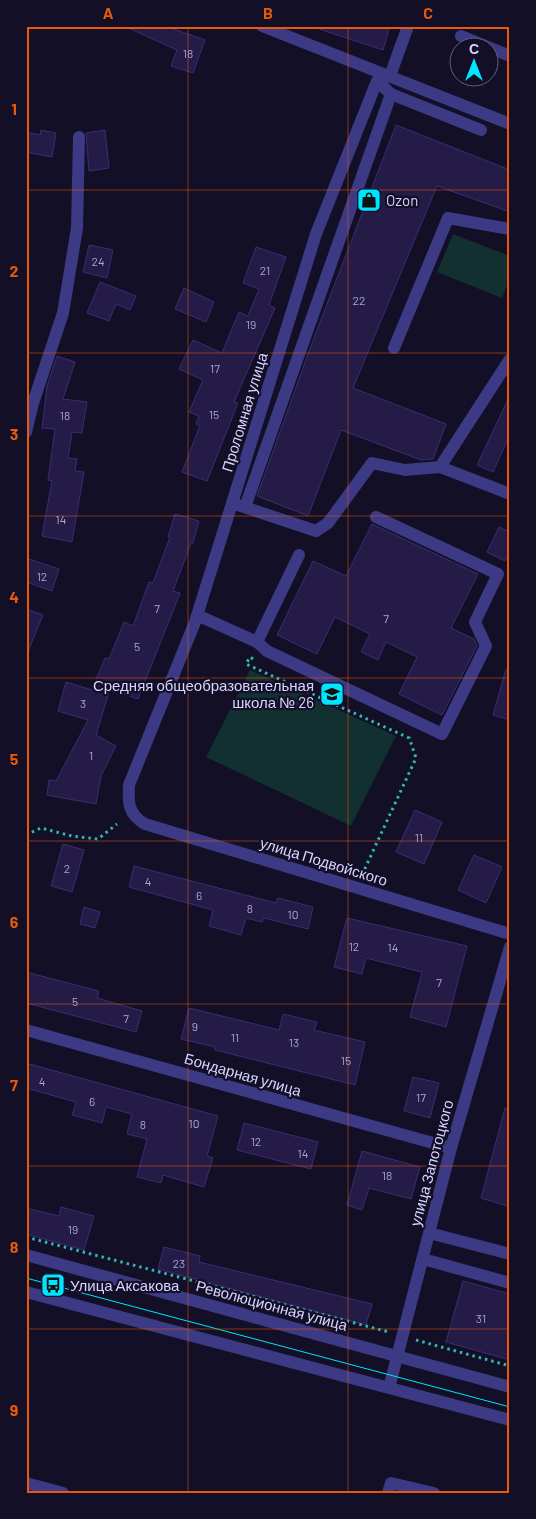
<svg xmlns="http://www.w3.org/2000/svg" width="536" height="1519" font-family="Barlow,sans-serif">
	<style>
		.green { fill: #12302f }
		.building { fill: #241b47; stroke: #3b2d73 }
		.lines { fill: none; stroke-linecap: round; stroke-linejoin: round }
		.path { stroke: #2fb8b0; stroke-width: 3; stroke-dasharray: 2.5 4; stroke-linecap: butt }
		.minor { stroke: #3d3a85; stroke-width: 12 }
		.tram { stroke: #00e5ff; stroke-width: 1 }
		.grid { fill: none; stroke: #e8590c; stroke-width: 1; stroke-opacity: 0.55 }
		.labels { text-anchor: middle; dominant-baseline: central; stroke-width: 4.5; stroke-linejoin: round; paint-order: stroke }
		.number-label { font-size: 12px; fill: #aca6d1 }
		.poi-label { font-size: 15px; fill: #d9d4ff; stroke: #130f26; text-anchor: start }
		.street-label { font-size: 15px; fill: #d9d4ff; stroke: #130f26 }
		.neatline { fill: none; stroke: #e8590c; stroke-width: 2 }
		.grid-label { font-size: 16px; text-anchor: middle; font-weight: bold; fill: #e8590c }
	</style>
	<rect width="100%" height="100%" fill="#130f26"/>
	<!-- green -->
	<path class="green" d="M453,234l57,22v22l-8,20 -65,-26z
		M250,670l146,66 -45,90 -145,-69z"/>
	<!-- building -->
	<path class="building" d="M124,26h41l40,14 -12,33 -22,-7 6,-16z
		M319,26h71l-7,24 -64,-21z
		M396,125l114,45v42l-73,-26 -84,202 93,36 -13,35 -12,1 -80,-30 -33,86 -51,-20 52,-145z
		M41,130l15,3 -4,24 -26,-5v-20l14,3z
		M105,130l4,38 -20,3 -3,-38z
		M89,245l24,5 -6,28 -24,-6z
		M256,247l30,10 -17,48 6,3 -41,94 4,1 -31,78 -25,-9 18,-46 -4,-2 3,-8 -10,-4 14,-32 -24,-11 14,-29 29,13 17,-41 9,4 11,-27 -16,-6z
		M100,282l36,14 -6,14 -14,-6 -7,17 -22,-8z
		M184,288l30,14 -8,20 -31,-13z
		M57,356l18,6 -12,37 24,3 -5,31 -10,-1 -4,26 9,1 -2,12 9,1 -12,70 -30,-6 10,-55 -4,-1 7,-51 -13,-1 5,-42z
		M510,395v39l-17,38 -16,-7z
		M175,514l24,7 -6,22h-2l-18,48 7,2 -42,106 -28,-10 -14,46 20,11 -15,30 -5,28 -49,-9 2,-15 7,1 32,-61 -30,-9 8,-29 26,8 13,-32 4,1 15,-37 9,4 16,-44 4,1 17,-46h-2z
		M372,524l106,50 -27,54 23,11 3,7 -35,69 -43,-21 18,-37 -31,-15 -8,18 -17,-8 9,-18 -35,-17 -18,37 -40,-19 36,-74 33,15z
		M499,527l11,5v19l-5,10 -18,-9z
		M26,558l33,11 -7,22 -26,-9z
		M26,609l17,6 -16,39h-1z
		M506,669h4v51l-17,-5z
		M415,810l27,12 -18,42 -28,-12z
		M63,844l21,6 -12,42 -21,-6z
		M474,855l28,12 -16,36 -28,-13z
		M134,866l142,37 2,-5 35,9 -5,22 -44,-11 -2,4 -16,-4 -5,17 -32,-9 4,-16 -84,-23z
		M84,907l16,5 -5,16 -15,-4z
		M347,918l120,28 -21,81 -36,-10 12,-45 -56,-14 -4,16 -28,-7z
		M26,972l73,19 -2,7 45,13 -6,21 -110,-29z
		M189,1008l90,22 4,-16 34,8 -3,8 51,12 -10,43 -140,-35v-3l-34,-8z
		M26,1063l192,53 -11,40 6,2 -9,29 -41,-12 -2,8 -24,-6 10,-38 -20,-5 5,-20 -26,-7 -4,16 -30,-8 4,-13 -50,-14z
		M413,1077l26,6 -9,35 -26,-7z
		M505,1108h5v99l-29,-9z
		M244,1123l74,19 -7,27 -74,-19z
		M362,1151l58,16 -9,32 -42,-11 -7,22 -15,-5z
		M61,1207l33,9 -10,34 -58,-16v-26l33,8z
		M164,1247l36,9 -1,6 173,42 -6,21 -208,-56z
		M463,1281l47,13v66l-64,-18z"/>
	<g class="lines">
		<!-- path -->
		<path class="path" d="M253,659l-3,-2 -4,7 163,74
			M26,835l15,-7 31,8 26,3 19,-15
			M362,875l54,-117 -7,-21
			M26,1237l363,95
			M416,1340l94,26"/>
		<!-- minor -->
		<path class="minor" d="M262,26l248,98
			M408,26l-18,50 -13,5 -61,153 -121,388 -66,163c-1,18 -1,29 16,39l365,110
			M461,36l49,20
			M391,94l90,36
			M394,348l54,-130 62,11
			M26,432l7,-29 30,-90 14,-85 2,-91
			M440,467l70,-108
			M238,505l78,26 12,-8 44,-60 33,7 35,-3 70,27
			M245,507l146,-413 -14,-13
			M197,615l60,27 10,9 175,83 44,-88 -11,-24 23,-48 -122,-57
			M257,642l42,-87
			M26,1030l425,118
			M429,1233l81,21
			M26,1255l484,132
			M423,1259l87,24
			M26,1292l484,128
			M389,1388l62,-240 59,-201
			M26,1483l37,10
			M388,1493l3,-10 43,10"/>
		<!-- tram -->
		<path class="tram" d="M26,1278l484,129"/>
	</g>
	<!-- grid -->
	<path class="grid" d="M188,26v1467M348,26v1467M26,190h484M26,353h484M26,516h484M26,678h484M26,841h484M26,1004h484M26,1166h484M26,1329h484"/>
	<!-- icons -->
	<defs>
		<g id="shop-square" transform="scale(1.25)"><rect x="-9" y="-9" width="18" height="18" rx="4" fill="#00e5ff" stroke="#130f26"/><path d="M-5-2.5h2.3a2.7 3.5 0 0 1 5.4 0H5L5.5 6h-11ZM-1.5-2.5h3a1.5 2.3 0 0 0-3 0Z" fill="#111"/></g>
		<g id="school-square" transform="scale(1.25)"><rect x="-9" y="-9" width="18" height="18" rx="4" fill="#00e5ff" stroke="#130f26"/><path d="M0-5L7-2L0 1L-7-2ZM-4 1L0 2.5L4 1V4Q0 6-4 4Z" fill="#111"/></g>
		<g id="bus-square" transform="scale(1.25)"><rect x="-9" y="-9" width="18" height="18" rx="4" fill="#00e5ff" stroke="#130f26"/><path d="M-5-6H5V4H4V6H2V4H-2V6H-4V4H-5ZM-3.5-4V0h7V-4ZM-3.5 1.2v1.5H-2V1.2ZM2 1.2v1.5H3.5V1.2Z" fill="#111"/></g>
	</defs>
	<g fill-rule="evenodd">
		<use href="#shop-square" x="369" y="200"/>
		<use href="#school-square" x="332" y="694"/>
		<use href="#bus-square" x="53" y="1285"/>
	</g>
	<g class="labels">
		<!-- number labels -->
		<g class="number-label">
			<text x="188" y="53">18</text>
			<text x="98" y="261">24</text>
			<text x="265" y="270">21</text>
			<text x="359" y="300">22</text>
			<text x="251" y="324">19</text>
			<text x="215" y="368">17</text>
			<text x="214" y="414">15</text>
			<text x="65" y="415">18</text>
			<text x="61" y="519">14</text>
			<text x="42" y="576">12</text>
			<text x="157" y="608">7</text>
			<text x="386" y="618">7</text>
			<text x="137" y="646">5</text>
			<text x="83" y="703">3</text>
			<text x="91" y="755">1</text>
			<text x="419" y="837">11</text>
			<text x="67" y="868">2</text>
			<text x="148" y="881">4</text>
			<text x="199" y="895">6</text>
			<text x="250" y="908">8</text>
			<text x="293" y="914">10</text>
			<text x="354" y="946">12</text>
			<text x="393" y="947">14</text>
			<text x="439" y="982">7</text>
			<text x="75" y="1001">5</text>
			<text x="126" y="1018">7</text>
			<text x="195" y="1026">9</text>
			<text x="235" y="1037">11</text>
			<text x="294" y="1042">13</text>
			<text x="346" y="1060">15</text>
			<text x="42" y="1081">4</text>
			<text x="421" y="1097">17</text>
			<text x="92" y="1101">6</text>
			<text x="194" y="1123">10</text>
			<text x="143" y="1124">8</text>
			<text x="256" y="1141">12</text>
			<text x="303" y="1153">14</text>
			<text x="387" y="1175">18</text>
			<text x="73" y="1229">19</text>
			<text x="179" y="1263">23</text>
			<text x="481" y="1318">31</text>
		</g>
		<!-- poi labels -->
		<g class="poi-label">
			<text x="386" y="200">Ozon</text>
			<text x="314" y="685" text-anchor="end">Средняя общеобразовательная<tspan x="314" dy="17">школа № 26</tspan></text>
			<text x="70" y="1285">Улица Аксакова</text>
		</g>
		<!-- street labels -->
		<g class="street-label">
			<text transform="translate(244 412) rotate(-73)">Проломная улица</text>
			<text transform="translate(324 861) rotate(17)">улица Подвойского</text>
			<text transform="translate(243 1074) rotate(16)">Бондарная улица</text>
			<text transform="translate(431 1163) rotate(-75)">улица Запотоцкого</text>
			<text transform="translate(272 1305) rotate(15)">Революционная улица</text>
		</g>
	</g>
	<!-- border -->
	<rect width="536" height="1519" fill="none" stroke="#130f26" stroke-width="55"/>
	<!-- north arrow -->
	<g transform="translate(474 62)"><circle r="24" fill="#130f26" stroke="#625e7d"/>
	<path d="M0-4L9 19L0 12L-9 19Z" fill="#00e5ff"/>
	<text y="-8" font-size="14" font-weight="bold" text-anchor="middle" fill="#d9d4ff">С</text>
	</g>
	<rect x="28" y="28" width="480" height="1464" class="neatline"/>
	<g class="grid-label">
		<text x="108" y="19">A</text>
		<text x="268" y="19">B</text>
		<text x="428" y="19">C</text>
		<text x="14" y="115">1</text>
		<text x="14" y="277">2</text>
		<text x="14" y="440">3</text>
		<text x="14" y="603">4</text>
		<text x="14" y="765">5</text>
		<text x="14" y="928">6</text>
		<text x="14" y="1091">7</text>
		<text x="14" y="1253">8</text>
		<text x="14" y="1416">9</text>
	</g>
</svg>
